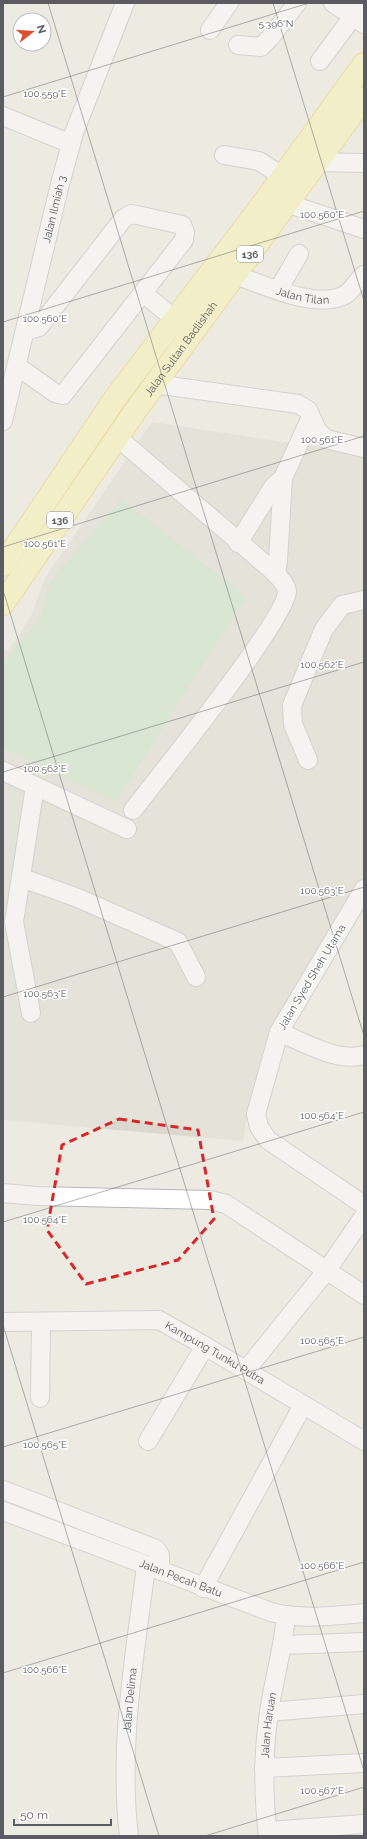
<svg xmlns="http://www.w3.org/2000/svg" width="367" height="1839" font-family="Raleway,sans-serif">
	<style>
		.education { fill: #dbd9cf }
		.green { fill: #bee2c1 }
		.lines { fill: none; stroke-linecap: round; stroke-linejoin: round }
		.minor-casing { stroke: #b4b6bb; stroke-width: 20 }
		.major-casing { stroke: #e8cc5e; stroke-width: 24 }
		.minor { stroke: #fff; stroke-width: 18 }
		.major { stroke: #f9f3a8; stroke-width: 22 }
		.marked { fill: none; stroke: #d62828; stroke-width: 3; stroke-dasharray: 8 5; stroke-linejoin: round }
		.ticks { fill: none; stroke: #5a5c61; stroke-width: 1; stroke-opacity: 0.45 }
		.labels { text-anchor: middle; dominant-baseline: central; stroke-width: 3; stroke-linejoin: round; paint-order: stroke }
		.shield { fill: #fff; stroke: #8c8d90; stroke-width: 1 }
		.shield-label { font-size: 10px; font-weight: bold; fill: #5a5c61 }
		.street-label { font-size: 11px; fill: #5a5c61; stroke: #fff }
		.ticks-label { font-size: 10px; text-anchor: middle; fill: #5a5c61; stroke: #fff; stroke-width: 3; stroke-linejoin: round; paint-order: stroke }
	</style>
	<rect width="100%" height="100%" fill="#eceae1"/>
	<!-- education -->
	<path class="education" d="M152,422l212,32v431l-115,221 -6,35 -240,-21v-466l10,-10 18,-28 14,-38z"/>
	<!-- green -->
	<path class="green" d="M121,499l125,98 -130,204 -113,-53v-86l38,-46 10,-35z"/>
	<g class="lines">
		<!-- minor casing -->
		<g class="minor-casing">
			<g id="minor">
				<path d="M333,3l31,21"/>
				<path d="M210,30l19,-27"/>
				<path d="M238,45l23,2 9,-9 27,-35"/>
				<path d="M320,61l43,-58"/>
				<path d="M3,116l68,28"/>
				<path d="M224,155l35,6 23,15"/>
				<path d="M316,162l48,1"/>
				<path d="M286,203l78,26"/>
				<path id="s1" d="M235,275c30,10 80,35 110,20 7,-4 12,-15 19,-20"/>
				<path d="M278,290l21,-36"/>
				<path d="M143,293l33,27"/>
				<path d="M17,366l38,27 8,2 121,-155 1,-8 -3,-7 -45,-10 -6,-1 -8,5 -84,108 -14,4"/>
				<path d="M155,384l143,20 10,6 9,20 9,9 38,9"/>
				<path id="s2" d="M3,421l57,-237 14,-51 51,-130"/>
				<path d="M117,437l156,134c5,5 13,13 14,20 1,26 -130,188 -154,219"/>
				<path d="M238,543l35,-56 10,-9 28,-61"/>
				<path d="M276,574l2,-14 5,-82"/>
				<path d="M308,760l-15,-36 -1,-19 32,-76 18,-24 22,-5"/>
				<path d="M3,771l124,58"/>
				<path d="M22,878l56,20 100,44 18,35"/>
				<path d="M364,889l-85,143 -23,82 3,13 9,13 96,65"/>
				<path d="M31,1013l-17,-91 21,-136"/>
				<path d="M279,1032c24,10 59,31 85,23"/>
				<path d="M3,1193l34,3 173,4 16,4 138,91"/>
				<path id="s3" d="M3,1322l156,-2 46,26 159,95"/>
				<path d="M246,1370l81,-100 37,-54"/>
				<path d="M40,1398l1,-75"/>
				<path d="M148,1441l57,-95"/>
				<path d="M3,1490l153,59 4,6v16"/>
				<path id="s4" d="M3,1511l268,101c30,8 62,4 93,1"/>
				<path d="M203,1588l100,-183"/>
				<path d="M283,1645l81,-3"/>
				<path d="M269,1712l95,-8"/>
				<path d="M264,1768l100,-5"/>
				<path d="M268,1831l96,-7"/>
				<path id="s5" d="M129,1836c-11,-90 6,-180 17,-270"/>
				<path id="s6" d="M268,1836c-5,-41 -5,-83 1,-124 5,-33 14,-63 17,-96"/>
			</g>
		</g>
		<!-- major casing -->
		<g class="major-casing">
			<g id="major">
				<path d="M3,565l113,-168 146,-192 102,-141"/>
				<path id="s7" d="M3,604l133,-194 228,-312"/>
			</g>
		</g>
		<!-- minor -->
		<use href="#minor" class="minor"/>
		<!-- major -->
		<use href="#major" class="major"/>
	</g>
	<!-- marked area -->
	<path d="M0 0H367V1839H0ZM119,1119l79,11 16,89 -36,41 -92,24 -39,-54 15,-85z" fill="#eceae1" fill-opacity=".55" fill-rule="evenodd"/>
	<path class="marked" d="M119,1119l79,11 16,89 -36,41 -92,24 -39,-54 15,-85z"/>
	<!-- ticks -->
	<path class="ticks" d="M48,3l316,1033M273,3l91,298M3,97l306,-94M3,322l361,-111M3,547l361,-111M3,590l361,1181M3,772l361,-110M3,997l361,-110M3,1222l361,-110M3,1325l156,511M3,1447l361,-110M3,1673l361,-111M205,1836l159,-49"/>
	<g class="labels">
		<!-- shield labels -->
		<g class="shield">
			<rect x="237" y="246" width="26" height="16" rx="3"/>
			<rect x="47" y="512" width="26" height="16" rx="3"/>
		</g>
		<g class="shield-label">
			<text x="250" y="254">136</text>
			<text x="60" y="520">136</text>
		</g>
		<!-- street labels -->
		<g class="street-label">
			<text stroke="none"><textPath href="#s2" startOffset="218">Jalan Ilmiah 3</textPath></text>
			<text stroke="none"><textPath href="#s1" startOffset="71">Jalan Tilan</textPath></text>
			<text stroke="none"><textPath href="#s7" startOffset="311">Jalan Sultan Badlishah</textPath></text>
			<text transform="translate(312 977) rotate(-59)">Jalan Syed Sheh Utama</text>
			<text stroke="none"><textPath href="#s3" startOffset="221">Kampung Tunku Putra</textPath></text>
			<text stroke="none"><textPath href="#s4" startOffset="190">Jalan Pecah Batu</textPath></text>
			<text stroke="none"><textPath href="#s5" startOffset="136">Jalan Delima</textPath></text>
			<text stroke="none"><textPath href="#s6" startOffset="111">Jalan Haruan</textPath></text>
		</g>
	</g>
	<g class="ticks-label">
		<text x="276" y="27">5.396°N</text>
		<text x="45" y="97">100.559°E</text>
		<text x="322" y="218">100.560°E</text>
		<text x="45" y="322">100.560°E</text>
		<text x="322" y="443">100.561°E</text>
		<text x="45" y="547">100.561°E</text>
		<text x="322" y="668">100.562°E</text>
		<text x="45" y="772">100.562°E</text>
		<text x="322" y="894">100.563°E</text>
		<text x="45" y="997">100.563°E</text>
		<text x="322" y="1119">100.564°E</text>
		<text x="45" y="1223">100.564°E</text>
		<text x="322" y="1344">100.565°E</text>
		<text x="45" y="1448">100.565°E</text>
		<text x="322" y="1569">100.566°E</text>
		<text x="45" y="1673">100.566°E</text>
		<text x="322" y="1794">100.567°E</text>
	</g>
	<!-- border -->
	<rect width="367" height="1839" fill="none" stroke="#5a5c61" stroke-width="8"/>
	<!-- north arrow -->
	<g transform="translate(32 32) rotate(73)"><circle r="19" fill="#ffffff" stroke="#bdbec0"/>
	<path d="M0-3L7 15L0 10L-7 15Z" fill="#dd4f35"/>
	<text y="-6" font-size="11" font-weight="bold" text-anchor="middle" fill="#5a5c61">N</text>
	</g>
	<!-- scale -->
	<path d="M14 1819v6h97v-6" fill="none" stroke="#5a5c61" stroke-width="2"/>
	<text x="20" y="1819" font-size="12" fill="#5a5c61" stroke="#ffffff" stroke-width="3" paint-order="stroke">50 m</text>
</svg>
